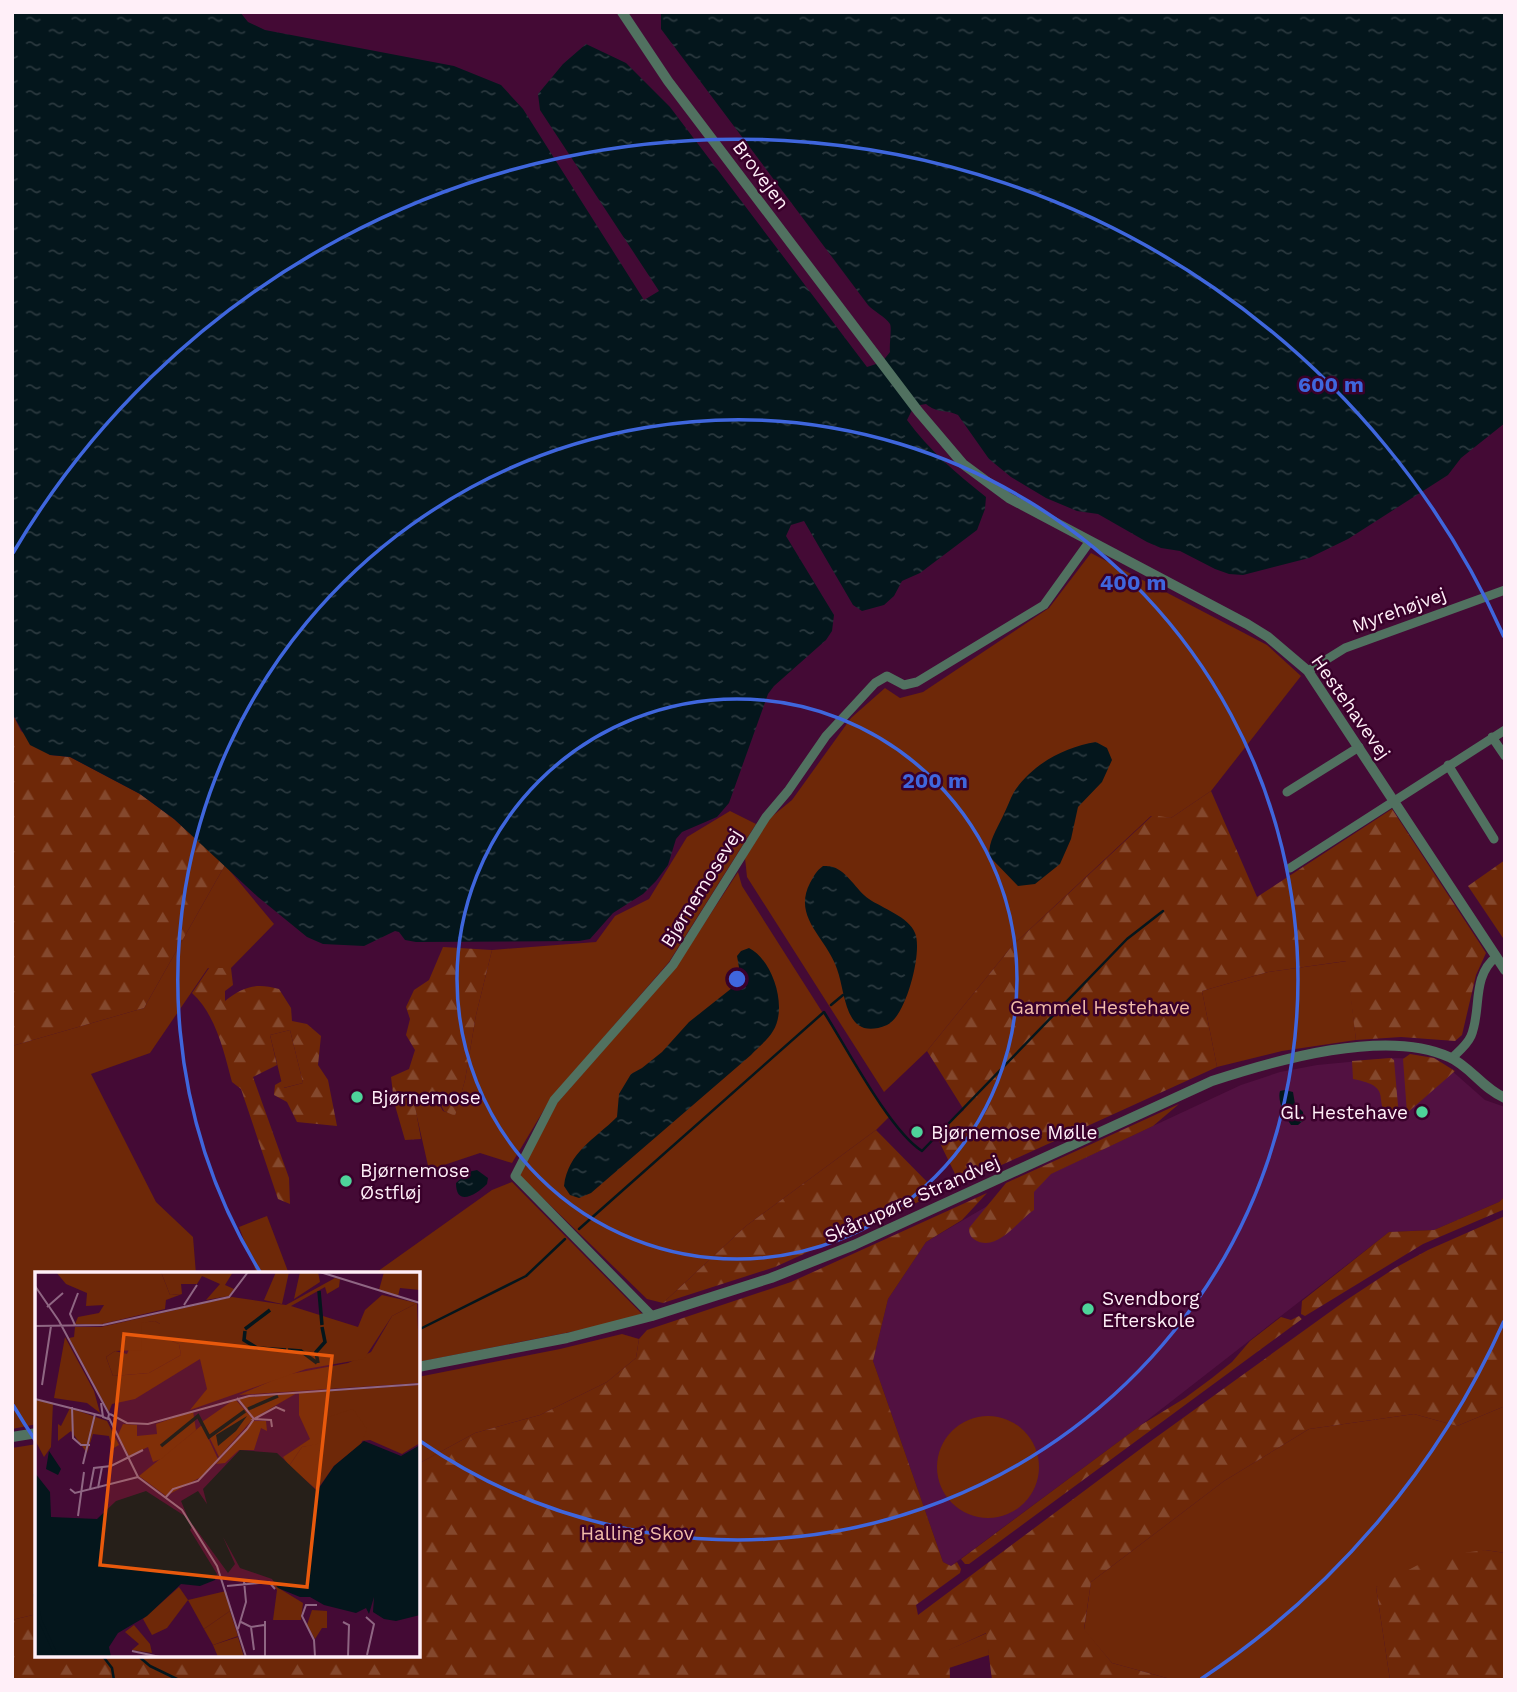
<svg xmlns="http://www.w3.org/2000/svg" width="1517" height="1692" font-family="'Work Sans',sans-serif">
	<style>
		.built { fill: #521141 }
		.grass { fill: #6e2808 }
		.forest { fill: url(#forest-firs) }
		.water { fill: url(#water-ripples) }
		.lines { fill: none; stroke-linecap: round; stroke-linejoin: round }
		.stream { stroke: #04161c; stroke-width: 2.5 }
		.minor { stroke: #517160; stroke-width: 9 }
		.tertiary { stroke: #517160; stroke-width: 10 }
		.ring { fill: none; stroke: #3f66dd; stroke-width: 3.5 }
		.poi-dot { fill: #4ed39a; stroke: #39002a; stroke-width: 2.5 }
		.labels { text-anchor: middle; dominant-baseline: central; stroke-width: 5; stroke-linejoin: round; paint-order: stroke }
		.street-label { font-size: 19px; fill: #ffeff8; stroke: #39002a }
		.park-label { font-size: 19px; fill: #f3bda9; stroke: #39002a }
		.poi-label { font-size: 19px; fill: #ffeff8; stroke: #39002a; text-anchor: start }
		.inset-river { fill: none; stroke: #04161c; stroke-width: 3.5 }
		.inset-road { fill: none; stroke: #8f6683; stroke-width: 2 }
		.view { fill: #e8590c; fill-opacity: 0.15; stroke: #e8590c; stroke-width: 3.5 }
		.inset-edge { fill: none; stroke: #ffeff8; stroke-width: 3.5 }
		.centre { fill: #3f66dd; stroke: #39002a; stroke-width: 3.5 }
		.ring-label { font-size: 21px; text-anchor: middle; font-weight: bold; fill: #3f66dd; stroke: #39002a; stroke-width: 5; stroke-linejoin: round; paint-order: stroke }
	</style>
	<defs>
		<pattern id="forest-firs" width="22" height="20" patternUnits="userSpaceOnUse" patternTransform="scale(1.75)"><rect width="22" height="20" fill="#6e2808"/><path d="M5 1l3.5 6h-7zM16 11l3.5 6h-7z" fill="#84482d"/></pattern>
		<pattern id="water-ripples" width="26" height="14" patternUnits="userSpaceOnUse" patternTransform="scale(1.75)"><rect width="26" height="14" fill="#04161c"/><path d="M2 4q2-2 4 0t4 0M15 11q2-2 4 0t4 0" fill="none" stroke="#2a383e"/></pattern>
	</defs>
	<rect width="100%" height="100%" fill="#440a35"/>
	<!-- built -->
	<path class="built" d="M1391,1058l39,1 21,11 34,30 20,7v89l-6,6 -65,28 -45,2 -248,193 -190,141 -8,-4 -70,-201 15,-62 38,-57 85,-50 230,-107 39,-13 37,-7z"/>
	<!-- grass -->
	<path class="grass" d="M1091,553l176,92 34,31 -90,115 -40,27 -20,-2 -139,130 -85,105 -43,41 -137,-215 -2,-19 25,-40 22,-18 59,-82 34,-30 15,10 23,-6 126,-84z
		M730,811l26,13 -87,138 -118,136 -39,65 -32,-10 -51,17 -17,-75 21,-2 10,18 12,4 10,-35 11,-65 16,-65 104,-8 19,-26 34,-17 38,-62z
		M225,865l49,59 -43,44h-23l-58,85 -59,21 65,128 37,35 3,37h-159v150l-25,5v-383l132,-38z
		M738,872l4,14 147,231 -13,13 -130,96 -83,77 -16,-4 -128,-124 38,-72 118,-135z
		M1347,961l9,79 -74,11 -65,16 -15,-76 66,-19z
		M290,1030l13,53 -20,5 -13,-53z
		M512,1182l131,133 -57,14 -168,33v-88h-44l118,-84z
		M267,1216l22,58h-32l-18,-47z
		M622,1334l17,5 -3,19 -29,24 -67,33 -65,18 -57,31v-87l142,-28z
		M1505,1406v147l-20,-3 -109,37 14,93h-216l-62,-17 -28,-33 7,-48 133,-101 85,-52 105,-15 43,12z
		M937 1467a51 51 0 1 1 102 0a51 51 0 1 1-102 0Z
		M37,1444v170l-25,6v-172z
		M987,1633l2,22 -40,13 -1,-18z"/>
	<!-- forest -->
	<path class="forest" d="M12,713l9,18 29,24 20,2 70,37 34,25 51,46 -81,143 -132,38z
		M1211,791l46,106 135,-88 94,144 -10,22 -14,60 -7,6 -54,-4 -45,3 -10,-79 -78,11 -66,19 15,76 -257,117 -24,-49 28,-25 -37,-59 85,-105 141,-131 18,3z
		M1505,860v81l-37,-55z
		M443,947l49,3 -16,65 -11,65 -10,36 -11,-5 -9,-18 -22,2 8,44 -16,1 -11,-38 -3,-25 18,-8 6,-19 -9,-15 4,-16 -4,-12 8,-17 15,-10z
		M209,968h22l2,17 -8,6v10c19,-15 31,-18 54,-12l12,19 1,13 15,3 14,12 -3,29 10,15 9,46 -40,-4 -10,-20 -13,-7 1,-10 7,-4 2,7 19,-5 -13,-53 -20,5 7,30 -24,12 36,101 1,26 -12,-5 -37,-110 -9,-7c-8,-30 -16,-67 -40,-89z
		M1410,1054l24,4 21,13 -48,42 -4,-54z
		M1391,1058l3,2 5,57 -9,2c-19,-18 6,-32 -37,-40l-1,-18z
		M1179,1104l-26,22 -102,48 -17,18v18c-16,10 -35,41 -57,31 -6,-3 -8,-7 -8,-13l37,-45z
		M876,1130l62,63 -163,74 -112,36 83,-77z
		M987,1193l-25,27 -36,22 -38,57 -15,62 70,201 8,4 6,-4 4,7 -1,4 -44,32 2,10 233,-174 194,-140 50,-33 33,-18 77,-34v190l-48,20 -43,-12 -105,15 -85,52 -133,101 -7,47 28,34 62,17h-182l-6,-47 -37,17 1,30h-938v-60l25,-6v41h381v-191l57,-31 65,-18 67,-33 29,-24 3,-19 8,-9 144,-48z
		M1505,1196v13l-82,35 -118,72 -4,-2 1,-13 87,-69 45,-2 65,-28z
		M1299,1316l3,3 -333,245h-4l-4,-5 180,-134 44,-27 27,-20 20,-16 18,-21 31,-24 10,3z
		M1485,1550l20,3v127h-115l-14,-93 57,-30z"/>
	<!-- water -->
	<path class="water" d="M12,12h228l8,10 17,8 189,36 47,19 22,24 121,191 15,-9 -119,-181 -2,-16 25,-30 23,-20 40,19 44,44 197,260 15,-5 8,-10c-1,-6 2,-24 0,-28 -4,-7 -17,-13 -22,-19l-207,-276v-17h844v411l-44,35 -13,17 -100,64 -39,19 -66,17 -14,-1 -14,-5 -35,-18 -19,-3 -14,-6 -49,-28 -21,-3 -31,-13 -35,-21 -22,-18 -31,-44c-13,-6 -20,-1 -32,-11l-12,2 -7,14c22,30 50,54 79,77l-1,12 -8,21 -57,43 -18,8 -8,15 -10,9 -22,6 -9,-6 -49,-84 -13,4 -5,11 48,79 -2,16 -6,9 -52,46 -6,8 -39,109 -12,14 -35,15 -6,7 -8,26 -12,16 -13,13 -30,19 -23,26 -11,2 -163,1 -11,-2 -6,-8 -4,-1 -31,15 -41,-2 -16,-7 -49,-40 -84,-78 -34,-25 -70,-37 -20,-2 -20,-10 -18,-32z
		M1096,742l11,6 5,12 -10,22 -24,25 -7,32 -11,25 -25,20 -17,2 -29,-30c0,-16 7,-25 14,-40 4,-8 7,-17 11,-24 18,-28 51,-45 82,-50z
		M823,866c2,0 8,0 10,1 15,5 23,23 36,32 13,9 40,18 46,34 8,18 -9,84 -28,92 -43,18 -41,-32 -50,-56 -10,-31 -45,-51 -27,-86 4,-7 6,-12 13,-17z
		M749,948c24,12 39,60 24,83 -5,9 -15,16 -22,24l-160,138 -12,5 -9,-3 -6,-9c4,-34 31,-47 53,-69l2,-23 12,-20 11,-6 20,-16 27,-30 48,-38 3,-11 -3,-17 4,-5z
		M1285,1090l8,2 2,12 8,8 1,8 -6,5h-7c-6,-8 -14,-24 -11,-34z
		M477,1170l11,8 -1,6c-10,10 -31,24 -31,-1l12,-11z"/>
	<g class="lines">
		<!-- stream -->
		<path class="stream" d="M831,1005l12,-10
			M579,1229l245,-217c22,35 66,119 98,139l205,-212 36,-28
			M418,1330l108,-54 39,-37
			M102,1655l10,13 2,12
			M137,1655l13,11 29,14"/>
		<!-- minor -->
		<path class="minor" d="M1308,671l37,-23 160,-58
			M1492,737l13,19
			M1448,765l46,74
			M1287,792l72,-45
			M1290,868l215,-138
			M1452,1058c6,-6 15,-13 19,-22 11,-26 0,-59 25,-79
			M652,1316l-137,-140 39,-76 119,-135 93,-148 22,-26 38,-55 49,-53 12,-7 17,9 13,-3 127,-77 46,-64"/>
		<!-- tertiary -->
		<path class="tertiary" d="M622,12l46,69 250,330 45,53 46,34 238,126 21,13 40,34 197,299
			M418,1367l149,-29 85,-22 119,-38 83,-33 358,-164c64,-21 174,-53 237,-24 21,9 34,32 56,41
			M12,1437l25,-4"/>
	</g>
	<!-- distance rings -->
	<g class="ring">
		<circle cx="737" cy="979" r="280"/>
		<path d="M260 1272A560 560 0 1 1 420 1441"/>
		<path d="M1504 1321A840 840 0 0 1 1201 1679M37 1443A840 840 0 0 1 13 1405M13 553A840 840 0 0 1 1504 637"/>
	</g>
	<!-- markers -->
	<g class="poi-dot">
		<circle cx="357" cy="1097" r="7"/>
		<circle cx="1422" cy="1112" r="7"/>
		<circle cx="917" cy="1132" r="7"/>
		<circle cx="346" cy="1181" r="7"/>
		<circle cx="1088" cy="1309" r="7"/>
	</g>
	<g class="labels">
		<!-- street labels -->
		<g class="street-label">
			<text transform="translate(761 175) rotate(53)">Brovejen</text>
			<text transform="translate(1399 610) rotate(-20)">Myrehøjvej</text>
			<text transform="translate(1351 707) rotate(55)">Hestehavevej</text>
			<text transform="translate(701 888) rotate(-58)">Bjørnemosevej</text>
			<text transform="translate(912 1199) rotate(-24)">Skårupøre Strandvej</text>
		</g>
		<!-- park labels -->
		<g class="park-label">
			<text x="1100" y="1007">Gammel Hestehave</text>
			<text x="637" y="1533">Halling Skov</text>
		</g>
		<!-- poi labels -->
		<g class="poi-label">
			<text x="371" y="1097">Bjørnemose</text>
			<text x="1408" y="1112" text-anchor="end">Gl. Hestehave</text>
			<text x="931" y="1132">Bjørnemose Mølle</text>
			<text x="360" y="1170">Bjørnemose<tspan x="360" dy="22">Østfløj</tspan></text>
			<text x="1102" y="1298">Svendborg<tspan x="1102" dy="22">Efterskole</tspan></text>
		</g>
	</g>
	<!-- overview -->
	<g transform="translate(35 1272)">
		<rect width="385" height="385" fill="#440a35"/>
		<path d="M126,0h72l-8,13 9,4 -5,7 -23,4 14,-16 -18,-8 -5,8h-16l1,10 -12,1zM241,0h13l-7,32 -18,-4zM265,0h18l2,10 -26,17zM349,0h36v18l-20,-2 -2,8 -19,-6zM382,31l3,80 -181,12 46,-20 63,-12 23,-11 21,-36zM120,49l5,3v12l19,8 2,11 -32,18 -36,3 -7,-19 9,-6 12,3 14,-32zM385,113v58l-18,11 -32,-14 -9,1 1,-5 -36,1 -4,7 -20,3 -13,19 -6,-9 27,-18 -11,-24v-22zM262,121l-43,25 -16,-20zM200,127l18,20 -34,38 -17,-35zM219,149h12l1,10 -6,-3 -7,22h-15l-14,13 -9,1zM167,153l16,34 -17,18 -35,19 -27,-20zM191,319l4,20 -26,18 -16,-29zM99,353l16,19 2,9 -20,-3 7,-6 -14,-12zM203,365l6,20h-26l-5,-12z" fill="#6e2808"/>
		<path d="M21,0h105l9,23 12,-1 -16,6 -1,9 -67,16 -23,-1 3,-7 21,-4 5,-8 -18,1 1,-13 -21,-9zM300,6l5,1 -1,8 -12,7 -2,-7 -34,19 67,21 7,-17 17,-15 35,8 -25,13 -28,43 -58,10 -116,41 17,-21 -7,-30 -65,40 -23,5 -3,8 -40,-74 5,-1 1,-10h26l131,-30 54,8zM120,49l5,3v12l19,8 2,11 -32,18 -36,3 -7,-19 9,-6 27,-1 -1,-27zM30,65l29,54 6,22 -13,-10 -33,-5zM0,128l18,3 -2,44 -7,10 -9,-17zM35,136l37,13 12,24 -7,4 -3,-13 -16,-2 -6,19 -16,-22 -13,10v-17l3,2zM318,137l14,20 -6,15 -27,22 -17,24 -28,-24 13,-19 20,-4 3,-25zM158,139l3,19 -35,29 -8,3 -5,-15 -19,9 -11,-21 5,-11 14,1v11l20,-2 -1,-10zM237,312l31,19 -2,17h-28l4,-30zM144,315l9,13 -21,28 -15,7 -9,-16zM195,339l8,25 -25,9 -9,-16z" fill="#6e2808" fill-rule="evenodd"/>
		<path d="M277,338l15,1v17h-5l-7,11 -8,-14z" fill="#6e2808"/>
		<path d="M212,144l-11,15 -18,15 -2,-11zM329,169l37,15 19,-11v170l-24,6 -12,-2 -11,-7 1,-15 -5,17 -3,-6 -10,5 -32,-8 -14,-8h-10l-22,-9 -6,-9 -32,-11 -17,-31 12,27 -7,9 -35,-48 -3,5 27,44 -2,6 -15,6 -19,-2 -34,32 -29,17 -9,14 2,10h-76v-184l15,19 1,25 46,2 19,-18 30,-10 42,27 -7,-17 17,-10 9,13 -4,-15 37,-39 37,3 40,38 17,-25zM14,179l12,18 -3,6 -12,-6z" fill="#04161c"/>
		<path class="inset-river" d="M284,19l3,34M210,57l25,-19M210,59l-1,9 13,8 29,2M253,78l13,1 16,12M283,91l-2,-11 9,-10 -3,-15M213,137l30,-13M126,174l37,-30 11,21 36,-26M0,322l5,26 17,37"/>
		<path class="inset-road" d="M285,0l100,31M0,14l24,35 50,93 -1,5 -5,-2 -2,-14M149,33l13,-20M12,35l16,-14M40,53l-5,-11 8,-21M0,54l68,-1 126,-28 19,-25M7,113l9,-59M0,127l67,17M37,135l1,31 8,7h9M75,142l17,9 21,1 101,-28 171,-12M74,146l29,59 44,33 35,56 29,91M237,155l-1,-7 -17,-1 22,-12 9,4M48,192l12,-50M63,216l4,-21M35,217l5,4 63,-16M55,217l4,-21 17,-2 32,-16M131,225l7,-8 25,-8 49,-52 7,-10 -17,-21M43,244l6,-44M192,314l42,-4 6,7M331,345l8,7 -7,31M230,349v36M206,350l10,5 13,-2M308,350l6,3 -1,32M216,355l3,23M203,357l8,-27 -2,-21M97,379l28,6M280,384l-1,-16 -12,-24 4,-11h11M269,385h52"/>
		<path class="view" d="M89,62l208,22 -25,231 -207,-22z"/>
		<rect width="385" height="385" class="inset-edge"/>
	</g>
	<circle cx="737" cy="979" r="10" class="centre"/>
	<g class="ring-label">
		<text x="1331" y="392">600 m</text>
		<text x="1133" y="590">400 m</text>
		<text x="935" y="788">200 m</text>
	</g>
	<!-- border -->
	<rect width="1517" height="1692" fill="none" stroke="#ffeff8" stroke-width="28"/>
</svg>
